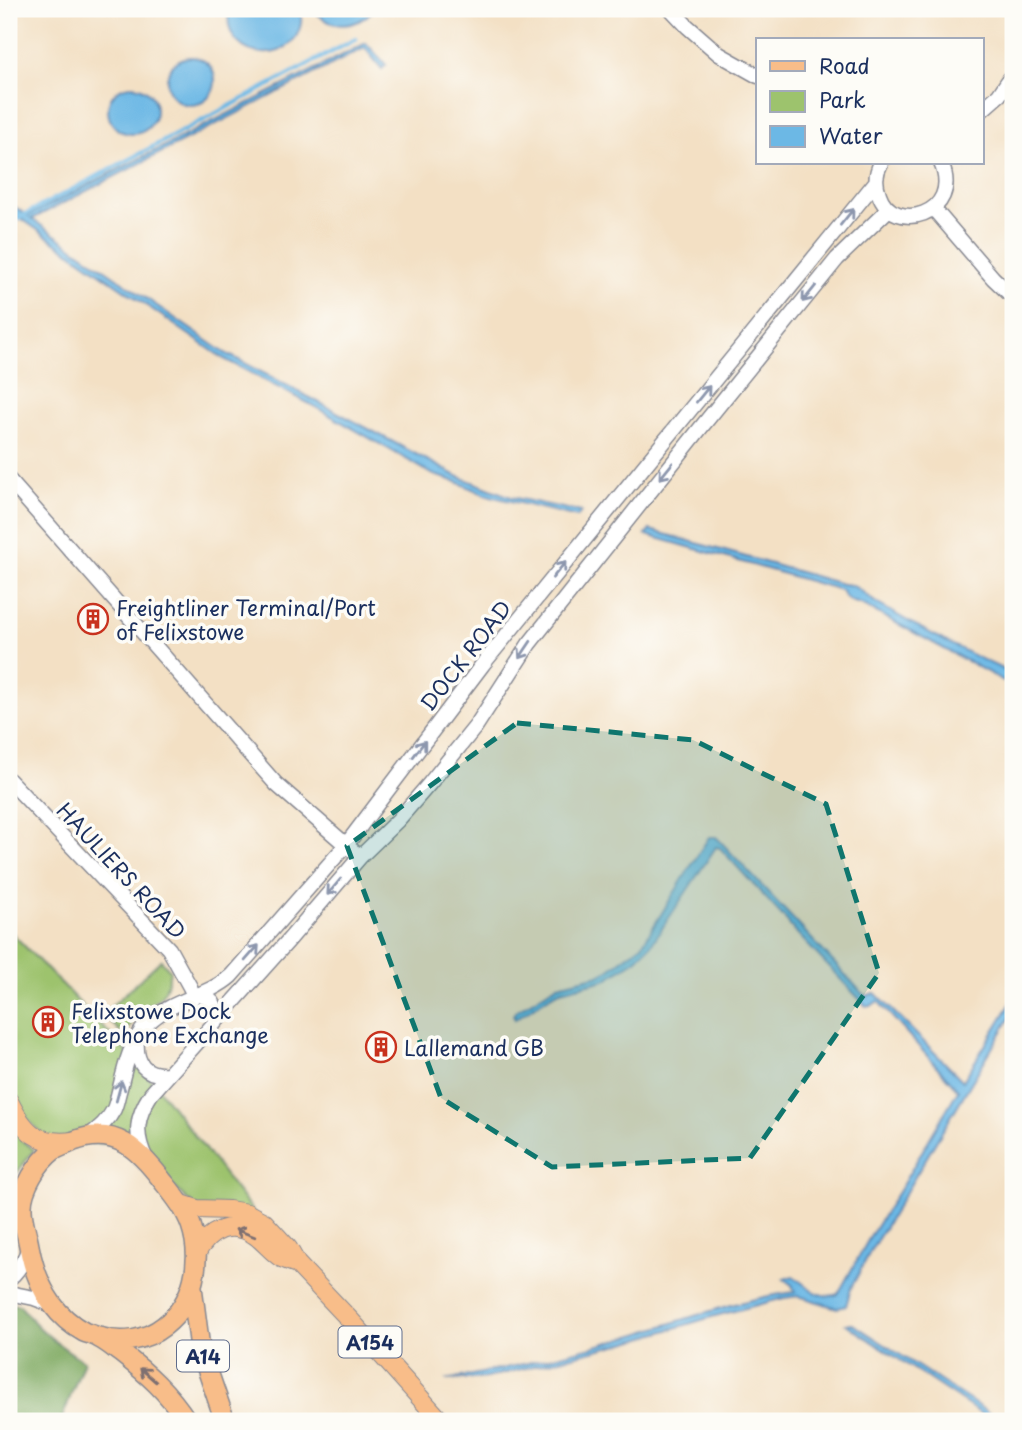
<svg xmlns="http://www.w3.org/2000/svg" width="1022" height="1430" font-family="'Playpen Sans',sans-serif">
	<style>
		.green { fill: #9dc36d; stroke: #5c7966; stroke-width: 2 }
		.forest { fill: #7ea960; stroke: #4c6c5f; stroke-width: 2 }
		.water { fill: #6cb8e5; stroke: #4474a2; stroke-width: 2 }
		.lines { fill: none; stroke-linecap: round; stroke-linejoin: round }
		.stream { stroke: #6cb8e5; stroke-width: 4.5 }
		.minor-casing { stroke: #878891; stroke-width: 17 }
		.major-casing { stroke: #878891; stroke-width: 20 }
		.highway-casing { stroke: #878891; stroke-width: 22 }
		.minor { stroke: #fff; stroke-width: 14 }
		.major { stroke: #f8bd89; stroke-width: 18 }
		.highway { stroke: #f8bd89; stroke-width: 19 }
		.oneway { stroke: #8d97ae }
		.oneway2 { stroke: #7e6f71 }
		.marked { fill: #0f766e; fill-opacity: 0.2; stroke: #0f766e; stroke-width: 5; stroke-dasharray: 14 9; stroke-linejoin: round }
		.labels { text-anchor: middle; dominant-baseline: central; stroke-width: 7; stroke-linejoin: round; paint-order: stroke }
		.shield { fill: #fdfcf7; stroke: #5f6c8c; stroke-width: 2 }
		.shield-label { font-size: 19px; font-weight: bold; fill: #1b2f5e }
		.poi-label { font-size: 21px; fill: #1b2f5e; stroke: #fdfcf7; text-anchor: start }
		.street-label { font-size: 21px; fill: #1b2f5e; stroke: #fdfcf7 }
	</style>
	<rect width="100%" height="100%" fill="#fdfcf7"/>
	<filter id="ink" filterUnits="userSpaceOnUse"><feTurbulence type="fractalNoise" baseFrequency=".0143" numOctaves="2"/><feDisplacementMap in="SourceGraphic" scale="14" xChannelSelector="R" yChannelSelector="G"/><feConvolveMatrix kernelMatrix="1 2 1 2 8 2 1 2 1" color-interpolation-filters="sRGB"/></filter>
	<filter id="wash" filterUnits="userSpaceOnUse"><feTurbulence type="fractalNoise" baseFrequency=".00686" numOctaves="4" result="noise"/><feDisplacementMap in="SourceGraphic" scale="28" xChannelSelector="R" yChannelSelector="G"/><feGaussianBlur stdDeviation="1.57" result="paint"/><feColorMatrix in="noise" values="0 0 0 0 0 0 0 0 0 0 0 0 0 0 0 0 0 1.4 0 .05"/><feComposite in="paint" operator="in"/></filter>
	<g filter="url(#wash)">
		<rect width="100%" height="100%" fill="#f3e0c4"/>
		<!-- green -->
		<path class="green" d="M9,930l120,124 28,33 101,131 -61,-9 -67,-64 -81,-4 -40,-40z
			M161,960l9,10c-2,12 -3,22 -13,30 -4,3 -10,5 -14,9 -9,7 -14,18 -18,28l-22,-23z
			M9,1119l12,20 13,11 -21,28 -4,-13z"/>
		<!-- forest -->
		<path class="forest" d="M9,1304l11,1c17,24 39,41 64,56l-23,60h-52z"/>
		<!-- water -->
		<path class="water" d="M229,9h72c8,59 -81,59 -72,0z
			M313,9h61c-18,20 -43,22 -61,0z
			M366,43l20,22 -4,4 -17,-21 -7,3 -326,168 193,134 14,7 218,116 54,21 70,15 -4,5 -91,-22 -29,-13 -23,-7 -124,-71 -86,-45 -215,-149v-7l19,13z
			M167 81a24 24 0 1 1 48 0a24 24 0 1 1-48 0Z
			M108 110a24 24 0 1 1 48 0a24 24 0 1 1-48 0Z
			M650,530l192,54c15,-1 24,13 36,20 44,26 89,49 135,70v12l-152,-82c-11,-2 -15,-4 -20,-14l-195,-55z
			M709,837h7l4,4 145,155 10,-3 88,88 50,-81v13l-143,239 -19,36 -5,18 -9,2 -32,-10 -7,-2 -14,2 -69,18 -87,26 -142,36 -40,2c60,-11 119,-25 178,-42 56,-16 112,-39 171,-46l-3,-7 -8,-6 9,-3c14,10 27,25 45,18l33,-59 32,-51 55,-94 -80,-89 -7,5h-5l-76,-80 -2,-4 -68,-74 -4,-1 -65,98 -15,15 -31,20 -45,11 -8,4 -37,24 -2,-4 3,-4 42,-26 41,-10 8,-4 35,-26z
			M851,1323l13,8 137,90h-9l-146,-97z"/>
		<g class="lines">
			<!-- stream -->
			<path class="stream" d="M15,220l341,-181"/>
		</g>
	</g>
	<g filter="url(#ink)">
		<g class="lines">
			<!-- minor casing -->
			<g class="minor-casing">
				<path id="minor" d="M671,9l16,17 32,28 39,22
					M982,110l17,-15 14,-21
					M881,163c-6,11 -6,20 -2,31 13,41 85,21 62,-31
					M933,208l60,70 20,19
					M9,480l267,304 77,67
					M9,780l160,169 21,38 4,10
					M199,995c17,4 19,14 15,29
					M137,1040c-2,23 8,36 31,34
					M89,1136c10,-8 19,-15 25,-27 3,-7 4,-15 6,-21 5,-22 11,-47 27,-64 23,-24 60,-27 84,-48l115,-131 137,-181 392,-481
					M146,1159c-12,-25 -10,-42 5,-65l137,-153 72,-84 38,-37 32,-37 46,-57 53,-82 170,-214 138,-171 52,-50
					M9,1279c10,-9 16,-19 20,-32
					M9,1293l25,5 19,7"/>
			</g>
			<!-- major casing -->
			<g class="major-casing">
				<path id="major" d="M9,1101c15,31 27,44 64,40
					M9,1186l12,22
					M179,1203l18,6 32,1 18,3 17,9 24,26 9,16 55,58 89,99
					M196,1254c13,-24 36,-35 60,-18 9,7 16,16 25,22 5,2 11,4 16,6"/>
			</g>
			<!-- highway casing -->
			<g class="highway-casing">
				<path id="highway" d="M192,1287l8,61 25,73
					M99,1337c22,7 46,4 65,-11 30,-23 39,-66 27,-101 -6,-17 -18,-31 -29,-45 -23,-30 -47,-55 -88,-39 -6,3 -15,6 -20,9 -16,12 -33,39 -32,59 0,12 5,25 7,37 4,21 10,40 23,58 8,11 21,22 32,28 5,2 11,3 15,6 8,4 15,10 22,15 27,21 47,39 66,68"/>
			</g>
			<!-- minor -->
			<use href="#minor" class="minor"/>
			<!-- major -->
			<use href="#major" class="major"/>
			<!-- highway -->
			<use href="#highway" class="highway"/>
		</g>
		<!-- one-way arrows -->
		<defs><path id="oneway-shaft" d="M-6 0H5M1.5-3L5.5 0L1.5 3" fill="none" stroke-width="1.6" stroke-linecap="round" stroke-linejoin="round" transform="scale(1.75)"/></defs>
		<g class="oneway">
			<use href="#oneway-shaft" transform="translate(847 217) rotate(-51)"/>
			<use href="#oneway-shaft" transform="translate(809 294) rotate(129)"/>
			<use href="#oneway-shaft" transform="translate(703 394) rotate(-51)"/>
			<use href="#oneway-shaft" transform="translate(666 471) rotate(129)"/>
			<use href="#oneway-shaft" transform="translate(559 570) rotate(-51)"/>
			<use href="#oneway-shaft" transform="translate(525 650) rotate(124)"/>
			<use href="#oneway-shaft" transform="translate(419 749) rotate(-53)"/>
			<use href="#oneway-shaft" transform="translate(334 887) rotate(130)"/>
			<use href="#oneway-shaft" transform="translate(252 953) rotate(-49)"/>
			<use href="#oneway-shaft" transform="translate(119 1091) rotate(-75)"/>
		</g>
		<g class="oneway2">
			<use href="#oneway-shaft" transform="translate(245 1233) rotate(-159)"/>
			<use href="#oneway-shaft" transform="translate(148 1375) rotate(-139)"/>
		</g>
	</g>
	<!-- marked area -->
	<path class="marked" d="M517,723l176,17 133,64 53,169 -129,185 -198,9 -111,-69 -94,-252z"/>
	<!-- icons -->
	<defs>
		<g id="building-ring" transform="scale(1.575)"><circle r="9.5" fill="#fdfcf7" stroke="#c8321e" stroke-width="1.5"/><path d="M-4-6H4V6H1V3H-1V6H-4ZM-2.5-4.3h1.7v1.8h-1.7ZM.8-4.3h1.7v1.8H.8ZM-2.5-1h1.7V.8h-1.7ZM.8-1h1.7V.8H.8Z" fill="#c8321e"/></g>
	</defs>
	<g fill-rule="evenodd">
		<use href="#building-ring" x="93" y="619"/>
		<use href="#building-ring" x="48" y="1022"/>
		<use href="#building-ring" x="381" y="1047"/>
	</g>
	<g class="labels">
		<!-- shield labels -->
		<g class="shield">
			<rect x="338.5" y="1326.5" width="63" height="31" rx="5"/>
			<rect x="177" y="1340.5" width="52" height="31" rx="5"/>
		</g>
		<g class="shield-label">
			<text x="370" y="1342">A154</text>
			<text x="203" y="1356">A14</text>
		</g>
		<!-- poi labels -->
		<g class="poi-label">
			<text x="116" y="607">Freightliner Terminal/Port<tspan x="116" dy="24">of Felixstowe</tspan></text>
			<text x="71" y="1010">Felixstowe Dock<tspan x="71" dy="24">Telephone Exchange</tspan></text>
			<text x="404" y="1047">Lallemand GB</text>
		</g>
		<!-- street labels -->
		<g class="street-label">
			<text transform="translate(465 655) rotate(-52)">DOCK ROAD</text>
			<text transform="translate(122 870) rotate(47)">HAULIERS ROAD</text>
		</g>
	</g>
	<!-- margin -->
	<rect width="1022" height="1430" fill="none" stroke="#fdfcf7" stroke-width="35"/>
	<!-- legend -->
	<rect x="756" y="38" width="228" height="126" fill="#fdfcf7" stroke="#a3aaba" stroke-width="2"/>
	<rect x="770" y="61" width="35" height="10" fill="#f8bd89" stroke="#a3aaba" stroke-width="2"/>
	<text x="819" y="74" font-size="21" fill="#1b2f5e">Road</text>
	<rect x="770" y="91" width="35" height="21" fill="#9dc36d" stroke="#a3aaba" stroke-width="2"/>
	<text x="819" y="108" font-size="21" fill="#1b2f5e">Park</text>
	<rect x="770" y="126" width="35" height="21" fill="#6cb8e5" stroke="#a3aaba" stroke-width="2"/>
	<text x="819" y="144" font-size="21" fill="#1b2f5e">Water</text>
</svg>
